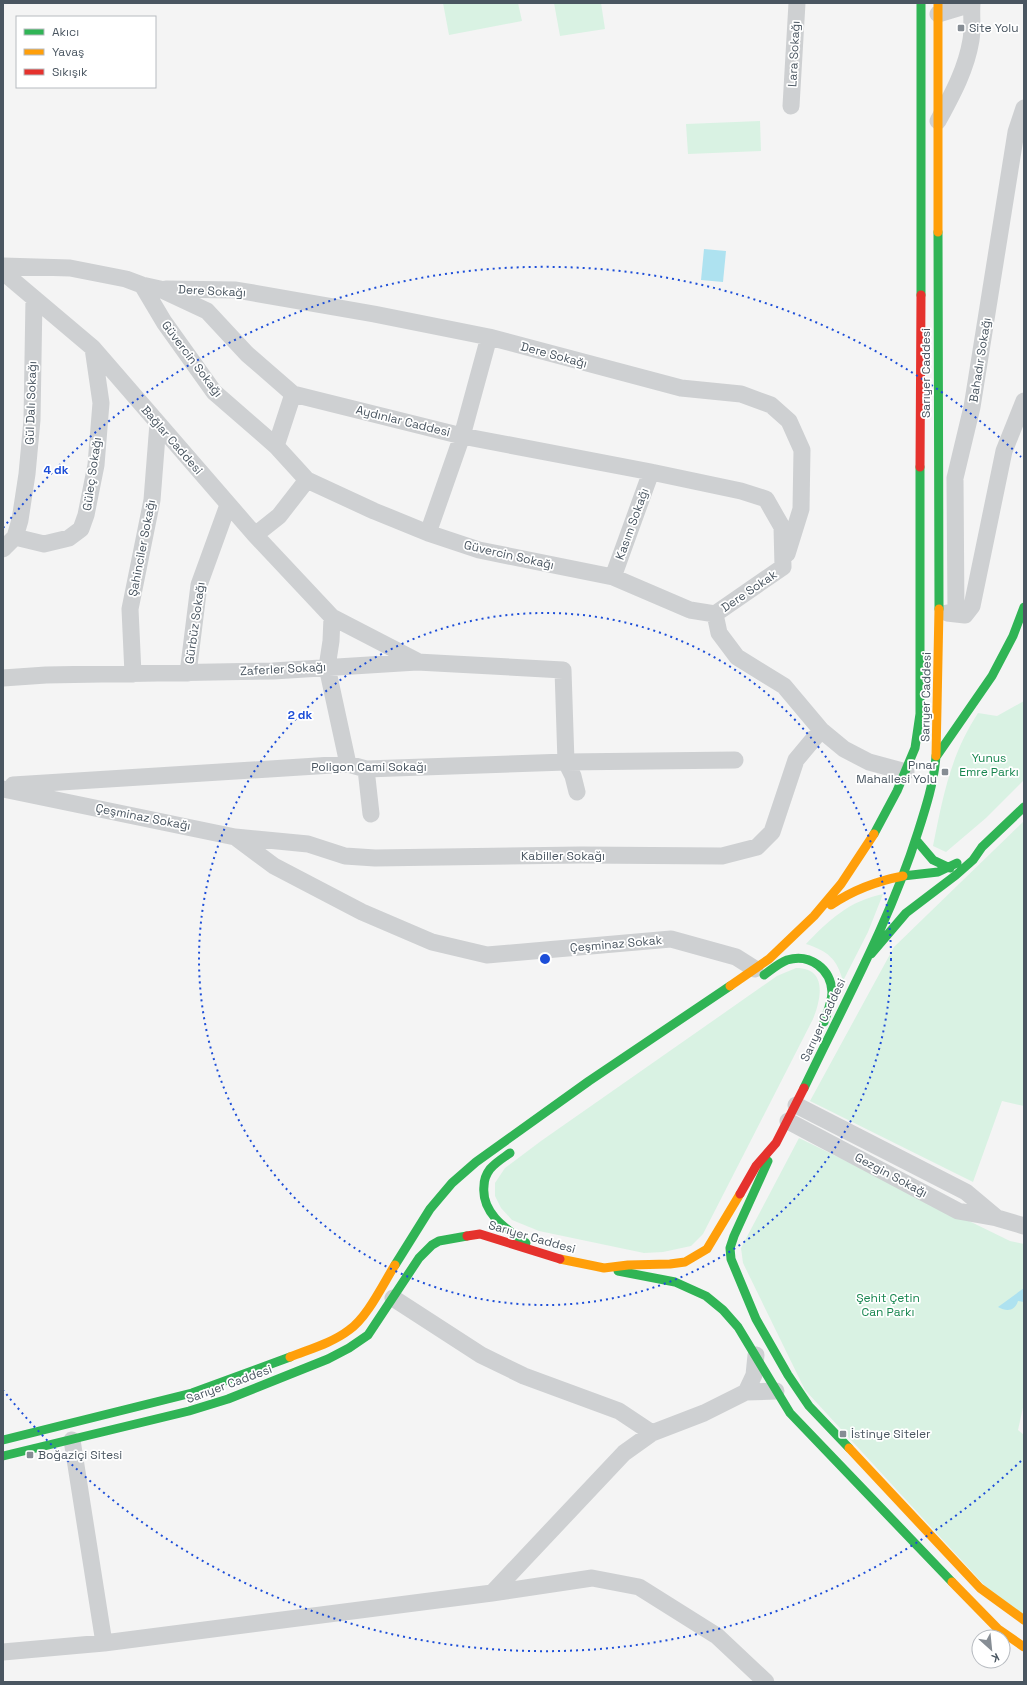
<svg xmlns="http://www.w3.org/2000/svg" width="1027" height="1685" font-family="'Space Grotesk',sans-serif">
	<style>
		.green { fill: #d9f2e3 }
		.water { fill: #aee2f0 }
		.lines { fill: none; stroke-linecap: round; stroke-linejoin: round }
		.street { stroke: #ced0d2; stroke-width: 17 }
		.fast { stroke: #30b455; stroke-width: 9 }
		.slow { stroke: #ff9f0a; stroke-width: 9 }
		.jam { stroke: #e5322d; stroke-width: 9 }
		.ring { fill: none; stroke: #1d4ed8; stroke-width: 2; stroke-dasharray: 2 4 }
		.poi-dot { fill: #868d94; stroke: #fff; stroke-width: 1.5 }
		.labels { text-anchor: middle; dominant-baseline: central; stroke-width: 3.5; stroke-linejoin: round; paint-order: stroke }
		.poi-label { font-size: 12px; fill: #4a5661; stroke: #fff; text-anchor: start }
		.street-label { font-size: 12px; fill: #4a5661; stroke: #fff }
		.park-label { font-size: 12px; fill: #17864f; stroke: #fff }
		.centre { fill: #1d4ed8; stroke: #fff; stroke-width: 2 }
		.ring-label { font-size: 12px; text-anchor: middle; font-weight: bold; fill: #1d4ed8; stroke: #fff; stroke-width: 3.5; stroke-linejoin: round; paint-order: stroke }
	</style>
	<rect width="100%" height="100%" fill="#f4f4f4"/>
	<!-- green -->
	<path class="green" d="M443,3h75l4,18 -73,14z
		M554,3h47l4,26 -45,7z
		M760,121l1,30 -73,3 -2,-30z
		M1024,701v79l-38,38 -40,34 -13,-6c10,-49 17,-90 45,-133l19,3z
		M1024,821v285l-22,-5 -29,81 -163,-81 84,-154z
		M883,894l-15,38 -25,49c-6,-22 -15,-30 -37,-37 23,-24 43,-43 77,-50z
		M796,968c32,0 25,31 17,51l-110,215 -12,12 -28,6 -19,1 -105,-22 -27,-11 -11,-12 -6,-12v-13l10,-15 36,-27 236,-165z
		M799,1138l211,103 14,3v159l-6,27 6,5v180l-37,-27 -182,-198 -62,-127 -2,-15z"/>
	<!-- water -->
	<path class="water" d="M704,249l22,2 -3,31 -22,-2z
		M1024,1288v14l-6,-1c-3,10 -11,11 -20,6z"/>
	<g class="lines">
		<!-- street -->
		<path class="street" d="M938,14l33,-10
			M791,106l6,-103
			M938,121c14,-26 28,-51 33,-81 2,-12 0,-25 1,-37
			M3,266l67,2 56,11 16,6 18,4 47,22 40,43 46,40 169,42 189,36 90,19 25,8 16,28 1,40
			M3,272l90,76 162,187 77,82 85,44
			M142,285l22,37 50,70 62,54 31,34 67,31 54,22 51,17 134,27 77,33 25,4
			M166,289l70,1 138,24 115,23 192,51 60,6 30,11 18,16 13,29 -1,59 -14,45
			M276,446l17,-52
			M428,533l34,-97 27,-99
			M255,535l24,-19 28,-36
			M15,537l29,7 25,-6 12,-9 5,-14 10,-50 5,-62 -8,-55
			M3,549l12,-12 5,-17 7,-46 5,-54 2,-122
			M613,577l38,-105
			M947,613l18,2 7,-9 32,-155 20,-50
			M715,614l4,19 18,24 47,29 37,44 23,19 25,13 37,10
			M715,614l68,-47
			M956,614l-1,-136 17,-71 44,-275 8,-24
			M332,617l-1,24 -4,26 21,97
			M188,673l11,-88 29,-80
			M133,674l-3,-65 22,-109 6,-77
			M3,678l43,-3 227,-4 144,-9 146,8 3,92 7,14 4,16
			M366,769l5,45
			M13,785l335,-21 18,5 200,-7 169,-2
			M3,789l232,48 39,29 88,46 70,30 55,13 184,-16 65,18 19,12
			M235,837l73,7 37,12 30,2 206,-3 141,1 35,-9 15,-15 24,-72 25,-30
			M788,1121l170,90 39,7 -31,-26 -170,-87
			M997,1218l27,8
			M393,1298l88,57 43,21 95,35 33,22
			M756,1355l-2,20 -8,17 30,-1
			M72,1440l32,203
			M492,1593l132,-140 28,-20 52,-20 42,-21
			M3,1652l101,-9 388,-50 100,-15 47,9 78,49 49,46"/>
		<!-- fast -->
		<path class="fast" d="M938,232l1,377
			M921,295v-292
			M936,757l56,-81 21,-40 11,-29
			M874,834l23,-43 18,-43 5,-34v-247
			M916,840l17,20 17,8
			M903,876l35,-4 19,-9
			M871,954l35,-41 50,-38 17,-15 9,-13 42,-40
			M764,975c7,-5 15,-12 23,-15 23,-7 44,9 45,32 0,10 -5,21 -8,30
			M804,1088c40,-84 86,-167 114,-256 8,-25 16,-50 18,-76
			M510,1153c-7,5 -14,9 -20,16 -3,4 -6,11 -6,17 -3,27 22,43 42,57
			M768,1161l-34,75 -4,12 1,11 25,60 32,56 21,31 40,42
			M395,1265l35,-56 22,-26 24,-21 113,-81 141,-95
			M618,1271l57,11 31,14 17,14 15,17 52,86 162,169
			M3,1440l189,-47 98,-36
			M3,1456l186,-45 39,-12 100,-40 21,-11 19,-13 51,-77 13,-13 7,-4 28,-5"/>
		<!-- slow -->
		<path class="slow" d="M938,3v229
			M936,756l3,-147
			M831,905c22,-15 46,-24 72,-29
			M730,986l39,-27 45,-43 27,-32 33,-50
			M560,1259l44,9 24,-3 42,-1 15,-2 22,-13 33,-55
			M290,1357c20,-8 42,-14 59,-27 18,-12 34,-46 46,-65
			M849,1448l131,140 44,32
			M952,1582l46,47 26,18"/>
		<!-- jam -->
		<path class="jam" d="M920,467l1,-172
			M740,1194l16,-28 20,-23 28,-55
			M467,1236l13,-2 80,25"/>
	</g>
	<!-- distance rings -->
	<g class="ring">
		<circle cx="545" cy="959" r="346"/>
		<path d="M1021 1461A692 692 0 0 1 3 1390M3 528A692 692 0 0 1 1021 457"/>
	</g>
	<!-- markers -->
	<g class="poi-dot">
		<rect x="957" y="24" width="8" height="8" rx="2"/>
		<rect x="941" y="768" width="8" height="8" rx="2"/>
		<rect x="839" y="1430" width="8" height="8" rx="2"/>
		<rect x="26" y="1451" width="8" height="8" rx="2"/>
	</g>
	<g class="labels">
		<!-- poi labels -->
		<g class="poi-label">
			<text x="969" y="28">Site Yolu</text>
			<text x="937" y="765" text-anchor="end">Pınar<tspan x="937" dy="14">Mahallesi Yolu</tspan></text>
			<text x="851" y="1434">İstinye Siteler</text>
			<text x="38" y="1455">Boğaziçi Sitesi</text>
		</g>
		<!-- street labels -->
		<g class="street-label">
			<text transform="translate(794 54) rotate(-87)">Lara Sokağı</text>
			<text transform="translate(212 291) rotate(3)">Dere Sokağı</text>
			<text transform="translate(554 355) rotate(15)">Dere Sokağı</text>
			<text transform="translate(192 359) rotate(53)">Güvercin Sokağı</text>
			<text transform="translate(980 360) rotate(-81)">Bahadır Sokağı</text>
			<text transform="translate(926 373) rotate(-90)">Sarıyer Caddesi</text>
			<text transform="translate(31 403) rotate(-88)">Gül Dalı Sokağı</text>
			<text transform="translate(403 421) rotate(14)">Aydınlar Caddesi</text>
			<text transform="translate(172 440) rotate(49)">Bağlar Caddesi</text>
			<text transform="translate(92 474) rotate(-82)">Güleç Sokağı</text>
			<text transform="translate(632 524) rotate(-70)">Kasım Sokağı</text>
			<text transform="translate(142 548) rotate(-79)">Şahinciler Sokağı</text>
			<text transform="translate(509 555) rotate(13)">Güvercin Sokağı</text>
			<text transform="translate(749 591) rotate(-34)">Dere Sokak</text>
			<text transform="translate(195 623) rotate(-82)">Gürbüz Sokağı</text>
			<text transform="translate(283 669) rotate(-3)">Zaferler Sokağı</text>
			<text transform="translate(926 697) rotate(-89)">Sarıyer Caddesi</text>
			<text x="369" y="767">Poligon Cami Sokağı</text>
			<text transform="translate(143 817) rotate(11)">Çeşminaz Sokağı</text>
			<text x="563" y="856">Kabiller Sokağı</text>
			<text transform="translate(616 944) rotate(-5)">Çeşminaz Sokak</text>
			<text transform="translate(823 1020) rotate(-65)">Sarıyer Caddesi</text>
			<text transform="translate(891 1175) rotate(28)">Gezgin Sokağı</text>
			<text transform="translate(532 1237) rotate(16)">Sarıyer Caddesi</text>
			<text transform="translate(229 1384) rotate(-20)">Sarıyer Caddesi</text>
		</g>
		<!-- park labels -->
		<g class="park-label">
			<text x="989" y="758">Yunus<tspan x="989" dy="14">Emre Parkı</tspan></text>
			<text x="888" y="1298">Şehit Çetin<tspan x="888" dy="14">Can Parkı</tspan></text>
		</g>
	</g>
	<circle cx="545" cy="959" r="6" class="centre"/>
	<g class="ring-label">
		<text x="56" y="474">4 dk</text>
		<text x="300" y="719">2 dk</text>
	</g>
	<!-- border -->
	<rect width="1027" height="1685" fill="none" stroke="#4a5661" stroke-width="8"/>
	<!-- legend -->
	<rect x="16" y="16" width="140" height="72" fill="#ffffff" stroke="#b7bbc0"/>
	<rect x="24" y="29" width="20" height="6" fill="#30b455" stroke="#b7bbc0"/>
	<text x="52" y="36" font-size="12" fill="#4a5661">Akıcı</text>
	<rect x="24" y="49" width="20" height="6" fill="#ff9f0a" stroke="#b7bbc0"/>
	<text x="52" y="56" font-size="12" fill="#4a5661">Yavaş</text>
	<rect x="24" y="69" width="20" height="6" fill="#e5322d" stroke="#b7bbc0"/>
	<text x="52" y="76" font-size="12" fill="#4a5661">Sıkışık</text>
	<!-- north arrow -->
	<g transform="translate(991 1649) rotate(153)"><circle r="19" fill="#ffffff" stroke="#b7bbc0"/>
	<path d="M0-3L7 15L0 10L-7 15Z" fill="#868d94"/>
	<text y="-6" font-size="11" font-weight="bold" text-anchor="middle" fill="#4a5661">K</text>
	</g>
</svg>
